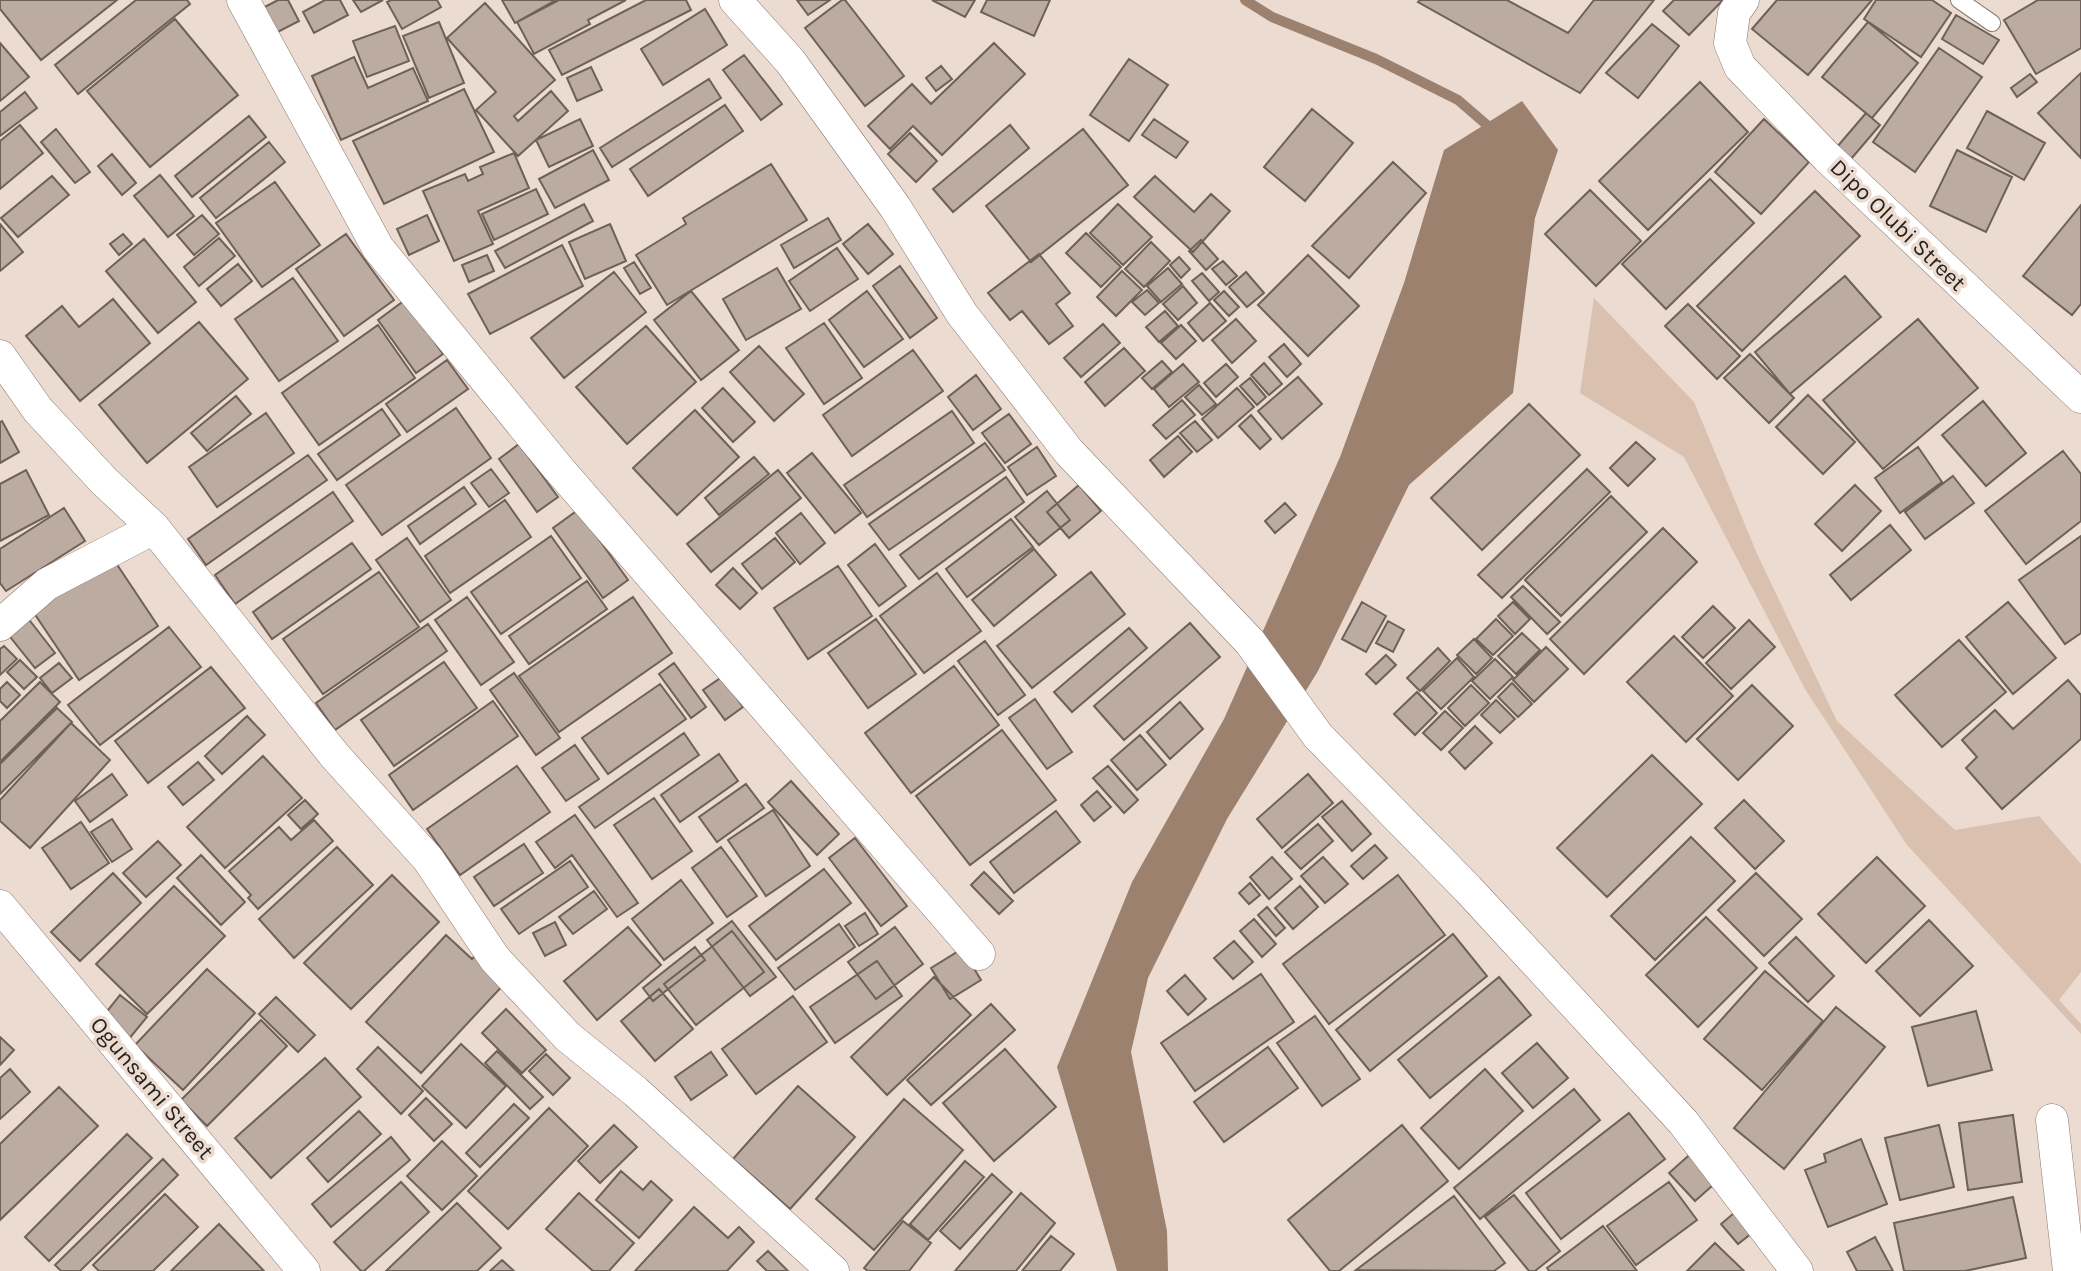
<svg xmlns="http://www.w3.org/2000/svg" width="2081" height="1271" font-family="Karla,sans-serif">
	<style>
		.green { fill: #dac0af }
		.water { fill: #9c816f }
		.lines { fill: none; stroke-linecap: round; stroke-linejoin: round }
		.stream { stroke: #9c816f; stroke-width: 10 }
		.building { fill: #bbaba1; stroke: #706158; stroke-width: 2 }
		.lane-casing { stroke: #897a70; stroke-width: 18 }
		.street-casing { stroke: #897a70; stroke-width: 33 }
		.lane { stroke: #fff; stroke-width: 16 }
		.street { stroke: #fff; stroke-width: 32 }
		.labels { text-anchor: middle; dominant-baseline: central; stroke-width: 7; stroke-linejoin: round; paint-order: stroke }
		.street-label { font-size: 23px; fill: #28221e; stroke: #ecdbd0 }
	</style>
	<rect width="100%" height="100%" fill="#ecdbd0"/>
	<!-- green -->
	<path class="green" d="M1594,298l100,104 64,154 79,165 118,109 84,-14 42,48v108l-22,28 22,24v10l-174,-189 -102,-156 -121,-232 -104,-64z"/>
	<!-- water -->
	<path class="water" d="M1522,101l36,49 -23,68 -22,175 -104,92 -91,186 -91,148 -79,159 -17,74 36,179 1,40h-51l-60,-204 75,-185 92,-163 116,-262 64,-174 40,-133z"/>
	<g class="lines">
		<!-- stream -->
		<path class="stream" d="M1245,0l27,17 104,42 82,41 37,32"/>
	</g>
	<!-- building -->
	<path class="building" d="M0,0h117l-76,60 -41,-51z
		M136,0h51l3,4 -112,90 -23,-29z
		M278,0h10l11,21 -29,15 -13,-25z
		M325,0h15l8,15 -34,18 -11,-21z
		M353,0h30l-22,12z
		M391,0h46l4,7 -39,22 -15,-27z
		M502,0h54l-41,23z
		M559,0h67l-38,20 2,4 -56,30 -17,-32z
		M646,0h40l5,10 -129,65 -13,-25z
		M797,0h33l-22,15z
		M842,0h3l59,76 -39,30 -60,-78z
		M932,0h43l-10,17z
		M987,0h63l-16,36 -53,-24z
		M1420,0h87l61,33 26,-33h60l-74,93 -162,-91z
		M1674,0h49l-34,35 -26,-24z
		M1777,0h95l-64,75 -56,-46z
		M1876,0h56l19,13 -30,44 -57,-38z
		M2038,0h43v48l-45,26 -32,-54z
		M485,3l70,77 -41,36 4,5 33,-30 17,20 -50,45 -42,-46 20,-18 -49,-54z
		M705,9l22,36 -64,40 -22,-36z
		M1956,15l43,25 -16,24 -41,-25z
		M175,19l63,76 -88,72 -63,-76z
		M439,22l25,61 -35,15 -26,-62z
		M1868,22l50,41 -46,55 -50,-41z
		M1652,24l27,22 -41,52 -32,-25z
		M395,26l14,35 -42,16 -14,-36z
		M0,43l29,34 -29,24z
		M994,43l31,31 -83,81 -29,-29 -23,23 -22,-23 44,-42 19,20z
		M1939,48l43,29 -67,95 -42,-30z
		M744,55l38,49 -21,16 -38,-50z
		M354,57l14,31 45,-20 15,33 -87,39 -29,-64z
		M1129,59l39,26 -39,56 -39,-26z
		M941,66l11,13 -16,12 -10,-13z
		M591,67l11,23 -25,11 -10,-23z
		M2081,73v85l-43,-45z
		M2030,74l7,8 -20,15 -6,-9z
		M709,79l12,19 -109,69 -12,-19z
		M1700,82l48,50 -100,98 -49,-49z
		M464,89l30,63 -110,52 -31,-63z
		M25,92l12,16 -37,28v-24z
		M725,105l18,26 -95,65 -18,-27z
		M1312,109l41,34 -48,58 -41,-34z
		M1987,111l58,32 -21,37 -57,-32z
		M1866,113l14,12 -29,34 -14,-12z
		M249,116l17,21 -74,60 -17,-21z
		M580,119l13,27 -44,21 -13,-27z
		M1154,119l34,23 -12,16 -34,-23z
		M1764,119l45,43 -48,52 -46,-42z
		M20,125l23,28 -43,36v-48z
		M1010,125l19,23 -76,64 -20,-23z
		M56,129l34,43 -15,11 -34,-41z
		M1083,129l45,56 -97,77 -45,-56z
		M910,133l27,28 -21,21 -28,-28z
		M269,142l16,20 -69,56 -16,-20z
		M593,150l16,30 -54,28 -16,-29z
		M1957,150l55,27 -26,55 -56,-26z
		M514,153l15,35 -51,23 15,33 -39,17 -31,-70 42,-17 3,7 15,-7 -3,-7z
		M112,154l24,29 -14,12 -24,-29z
		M1393,162l33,31 -77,85 -37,-32z
		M771,164l36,56 -140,85 -31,-50 50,-31 -3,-6z
		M160,175l34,41 -26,21 -34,-41z
		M52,176l17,19 -51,42 -17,-19z
		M1155,176l39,36 17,-18 19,17 -37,41 -59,-55z
		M1710,179l44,44 -88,86 -44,-45z
		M275,182l45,63 -58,42 -46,-64z
		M536,189l12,25 -54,26 -12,-26z
		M1590,190l51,51 -45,45 -51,-52z
		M1815,191l45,45 -118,115 -45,-45z
		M584,204l9,17 -88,47 -10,-17z
		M1118,204l34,33 -29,28 -33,-32z
		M2081,205v99l-9,11 -49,-39z
		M202,215l17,19 -25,21 -17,-20z
		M427,215l12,26 -30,14 -12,-26z
		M828,218l13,22 -47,28 -13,-23z
		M0,224l23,28 -23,19z
		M610,224l16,37 -41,18 -16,-37z
		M868,224l25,30 -25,20 -25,-30z
		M1086,233l35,34 -20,20 -35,-34z
		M123,234l9,10 -13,11 -9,-11z
		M346,234l48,66 -50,36 -48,-67z
		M219,238l16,18 -36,30 -15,-19z
		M144,239l52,63 -38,31 -52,-62z
		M1201,240l17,19 -12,11 -17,-19z
		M1151,242l19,19 -26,26 -19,-18z
		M562,245l21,41 -93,48 -22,-40z
		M837,248l21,31 -48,32 -21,-30z
		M1039,254l31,39 -14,11 17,22 -24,18 -27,-33 -12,9 -22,-27z
		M487,255l7,16 -25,11 -7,-17z
		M1308,255l51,51 -51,50 -50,-51z
		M1179,257l11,12 -9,9 -11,-13z
		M1223,261l14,15 -11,9 -14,-16z
		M634,262l17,26 -11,6 -16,-26z
		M238,264l14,17 -31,25 -14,-17z
		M900,266l37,52 -27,20 -37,-52z
		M777,268l24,41 -55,31 -23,-41z
		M1168,268l14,16 -21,18 -14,-16z
		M1122,271l20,19 -26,26 -19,-19z
		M614,272l32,40 -82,66 -33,-40z
		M1246,272l18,21 -17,14 -18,-20z
		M1202,273l17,19 -10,9 -17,-20z
		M1845,276l36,41 -91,77 -35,-42z
		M293,278l45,63 -59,40 -44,-62z
		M1183,286l14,17 -19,17 -15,-16z
		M1147,290l12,13 -14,12 -13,-13z
		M691,291l48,59 -38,30 -47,-60z
		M867,291l36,48 -39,28 -35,-47z
		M1224,291l15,16 -10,9 -15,-16z
		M113,299l37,44 -70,58 -54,-65 36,-30 17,21z
		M405,300l38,54 -27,19 -38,-53z
		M1210,303l16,18 -23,20 -15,-18z
		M1688,304l52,52 -23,23 -52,-53z
		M1165,311l13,15 -19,16 -13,-15z
		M1236,319l20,22 -24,22 -20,-23z
		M1918,319l60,69 -95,81 -60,-69z
		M199,322l49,57 -101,84 -48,-58z
		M824,323l38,55 -38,26 -38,-56z
		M1103,324l17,19 -39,34 -17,-19z
		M378,325l37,53 -96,67 -37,-52z
		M1181,325l15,16 -20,18 -15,-16z
		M646,326l50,56 -69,62 -51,-57z
		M1284,344l17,20 -14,13 -18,-20z
		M759,346l45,48 -30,27 -44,-49z
		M1124,348l21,23 -40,35 -20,-24z
		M913,350l30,41 -91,65 -29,-41z
		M1750,354l44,44 -25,25 -45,-45z
		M447,360l21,29 -61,43 -21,-28z
		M1162,361l10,11 -20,17 -10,-11z
		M1264,363l18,21 -13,11 -18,-20z
		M1183,364l16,18 -30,25 -15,-18z
		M1226,364l12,13 -22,20 -12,-14z
		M976,375l25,34 -28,21 -25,-33z
		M1298,377l24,27 -40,35 -24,-28z
		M1250,378l16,19 -9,8 -17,-19z
		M1199,385l17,19 -14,11 -17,-18z
		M723,388l32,34 -22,20 -31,-34z
		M1237,388l17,19 -36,31 -16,-19z
		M1808,395l47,47 -32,32 -47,-47z
		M236,396l15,18 -44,37 -16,-18z
		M1182,400l13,15 -29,24 -13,-14z
		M1983,401l43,52 -40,33 -44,-51z
		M1529,404l51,51 -98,95 -51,-52z
		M456,408l35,50 -109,77 -36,-50z
		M382,409l18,26 -63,45 -19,-26z
		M695,410l44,47 -62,58 -44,-47z
		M952,411l22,32 -107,74 -23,-32z
		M266,413l28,40 -77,54 -28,-40z
		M1009,414l22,30 -26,19 -23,-30z
		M1251,415l20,24 -11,10 -21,-23z
		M2,421l17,31 -19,11v-41z
		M1195,421l17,19 -15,12 -17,-19z
		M1178,436l14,16 -28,25 -14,-17z
		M1636,442l19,17 -27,27 -18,-18z
		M985,443l20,27 -116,80 -20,-26z
		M519,444l39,53 -21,15 -38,-53z
		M1037,447l19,29 -29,19 -19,-28z
		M1918,447l24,35 -42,31 -25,-35z
		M2063,451l18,23v47l-55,43 -41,-53z
		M812,453l49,60 -26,20 -48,-60z
		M308,455l19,25 -121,85 -18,-26z
		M754,457l15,17 -50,41 -14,-17z
		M491,469l18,24 -20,14 -18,-24z
		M1587,469l23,23 -108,106 -24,-23z
		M26,470l23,45 -49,26v-57z
		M778,470l23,28 -90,74 -24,-28z
		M1953,476l21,27 -49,36 -20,-27z
		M1006,477l18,25 -105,77 -19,-24z
		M1079,485l22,26 -32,27 -22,-26z
		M1855,485l26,26 -39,40 -27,-27z
		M464,487l12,17 -56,40 -12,-18z
		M1047,491l23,29 -31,25 -24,-28z
		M333,492l20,29 -118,83 -20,-29z
		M1611,496l36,36 -86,84 -36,-36z
		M505,500l26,37 -81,56 -25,-37z
		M1285,503l11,12 -21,18 -10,-12z
		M64,508l21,33 -79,50 -6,-8v-34z
		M578,510l50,70 -25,18 -50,-70z
		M801,513l24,30 -25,21 -24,-31z
		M1011,519l22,28 -66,50 -21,-28z
		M1890,525l21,25 -60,50 -21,-25z
		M1663,528l34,34 -113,112 -34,-35z
		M551,536l30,42 -80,56 -30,-42z
		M2081,536v97l-16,11 -46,-64z
		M407,538l44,62 -31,22 -44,-62z
		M775,538l20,24 -33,27 -20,-25z
		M352,543l19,26 -99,70 -19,-27z
		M875,544l31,42 -27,20 -31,-41z
		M1034,549l22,26 -62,51 -22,-26z
		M112,557l46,69 -79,54 -47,-70z
		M838,566l34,50 -64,43 -34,-51z
		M733,568l24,25 -17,16 -24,-24z
		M379,572l40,55 -96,67 -40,-55z
		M1091,572l34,42 -93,74 -35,-42z
		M937,573l44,58 -57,42 -44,-57z
		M587,581l20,28 -78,55 -20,-28z
		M1523,586l37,36 -13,12 -36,-37z
		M467,597l47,65 -33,23 -46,-65z
		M633,597l39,56 -113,79 -40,-56z
		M1362,602l24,14 -20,36 -24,-13z
		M1513,602l17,17 -15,15 -17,-18z
		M2008,602l48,56 -43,36 -47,-57z
		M1713,606l22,22 -32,30 -21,-21z
		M27,617l28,36 -20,15 -28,-35z
		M876,619l40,55 -48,34 -40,-55z
		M1496,619l17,17 -20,19 -17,-16z
		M1749,620l26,27 -44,42 -25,-26z
		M1388,621l16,9 -11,22 -17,-9z
		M1190,623l30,34 -96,83 -30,-34z
		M428,624l19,27 -112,79 -19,-27z
		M169,627l32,40 -101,78 -32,-40z
		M1129,628l18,20 -75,64 -18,-20z
		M1522,633l18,17 -24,24 -18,-18z
		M1674,636l59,60 -47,46 -59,-60z
		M1474,639l18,19 -16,16 -19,-19z
		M1959,640l47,52 -64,55 -47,-52z
		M985,641l40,54 -27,20 -40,-54z
		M4,646l13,13 -17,16v-26z
		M1546,647l22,22 -34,33 -21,-22z
		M1438,648l12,13 -30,30 -13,-13z
		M1386,655l10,10 -20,19 -10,-10z
		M1457,658l17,19 -33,32 -18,-18z
		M1495,659l18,18 -23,22 -18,-18z
		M20,660l17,17 -13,12 -17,-17z
		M444,662l33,46 -83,58 -33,-46z
		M59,663l13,15 -20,15 -12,-15z
		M674,663l32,44 -15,11 -32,-44z
		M954,666l45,59 -88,68 -46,-60z
		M211,667l34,41 -97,75 -33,-42z
		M514,673l46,65 -24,17 -46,-65z
		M722,677l21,30 -18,13 -22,-30z
		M2068,680l13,15v44l-79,70 -36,-41 11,-11 -15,-17 33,-30 18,19z
		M7,682l13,13 -13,13 -7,-7v-12z
		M40,682l20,20 -60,60v-41z
		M1512,683l20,21 -14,13 -20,-20z
		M660,684l26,35 -78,55 -26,-36z
		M1471,685l18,18 -24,23 -17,-18z
		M1752,685l41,41 -55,54 -41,-41z
		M1417,692l20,21 -22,22 -21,-21z
		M1035,699l37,53 -25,17 -38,-51z
		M1496,700l19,19 -15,14 -19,-18z
		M493,701l25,35 -105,74 -24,-35z
		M1180,702l23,27 -33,30 -23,-27z
		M57,708l15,14 -72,72v-30z
		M1445,711l18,17 -22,22 -18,-17z
		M247,716l18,19 -43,39 -17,-18z
		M71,723l39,37 -80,88 -30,-27v-21z
		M1475,726l17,17 -27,26 -16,-17z
		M1002,730l54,70 -86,65 -54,-69z
		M684,733l15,22 -104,73 -16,-21z
		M1140,735l26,30 -29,25 -26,-30z
		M575,745l24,34 -33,22 -24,-33z
		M719,754l19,27 -58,41 -19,-27z
		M1652,755l50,49 -95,93 -50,-49z
		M263,756l39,42 -77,70 -38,-41z
		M198,762l16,18 -31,25 -15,-18z
		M517,766l33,46 -90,63 -33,-46z
		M1108,766l30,34 -14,13 -31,-35z
		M112,774l15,21 -37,27 -15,-21z
		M1308,774l25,29 -51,45 -25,-29z
		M791,781l48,53 -22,21 -49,-53z
		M746,784l18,24 -47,34 -18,-25z
		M1097,791l14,16 -17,14 -13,-16z
		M654,798l38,53 -40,28 -38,-54z
		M305,800l13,14 -17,15 -13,-14z
		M1744,800l40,41 -29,28 -40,-41z
		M1342,801l29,33 -19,17 -30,-34z
		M773,810l37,56 -44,30 -38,-56z
		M1056,811l24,31 -66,51 -24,-31z
		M575,815l63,88 -21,14 -45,-62 -17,13 -19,-26z
		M112,819l20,30 -20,13 -21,-30z
		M314,820l19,21 -75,68 -10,-11 3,-3 -22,-24 50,-44 12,13z
		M81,822l28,41 -38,26 -29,-41z
		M1318,824l15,17 -32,28 -16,-17z
		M1691,837l44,44 -80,79 -44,-44z
		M855,838l52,68 -26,20 -52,-68z
		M158,841l23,24 -35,32 -23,-24z
		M524,844l19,29 -49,33 -20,-29z
		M1375,845l12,13 -24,21 -12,-13z
		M337,847l36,38 -79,73 -35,-39z
		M721,847l36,49 -30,21 -35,-49z
		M201,855l44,47 -24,23 -44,-47z
		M1272,857l20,22 -23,20 -19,-22z
		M1323,857l25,27 -23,19 -24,-27z
		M1877,857l48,49 -59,57 -48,-49z
		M570,861l18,26 -69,47 -18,-25z
		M824,869l27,34 -75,57 -27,-34z
		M984,872l29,29 -14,13 -28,-29z
		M113,873l28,30 -61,58 -29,-29z
		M1756,873l46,46 -38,37 -46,-46z
		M392,875l47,47 -88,87 -47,-46z
		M1398,875l47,60 -116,89 -46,-60z
		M681,880l32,43 -49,37 -32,-41z
		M1250,883l10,12 -11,9 -10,-11z
		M174,886l51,50 -78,78 -51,-50z
		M1300,886l18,21 -25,22 -18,-21z
		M594,891l13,18 -34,25 -14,-17z
		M1267,907l18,21 -9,8 -18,-21z
		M865,913l13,21 -19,12 -14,-20z
		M1706,917l51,51 -59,59 -52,-52z
		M1254,919l22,25 -14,13 -22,-26z
		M1929,920l44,46 -53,50 -44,-45z
		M732,921l44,56 -26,19 -43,-56z
		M555,922l11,23 -21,11 -12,-23z
		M839,924l16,23 -60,43 -17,-22z
		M628,927l33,38 -64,55 -33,-39z
		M895,927l28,37 -47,35 -28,-37z
		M732,931l32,41 -68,53 -32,-41z
		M1453,934l34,42 -117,95 -34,-41z
		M446,935l26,24 6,-6 29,28 -86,92 -55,-51z
		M1796,937l38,39 -26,26 -39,-39z
		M1234,941l19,21 -20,17 -19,-21z
		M695,947l10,13 -52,41 -10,-13z
		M962,949l19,31 -31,19 -19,-31z
		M877,961l25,35 -67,47 -25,-36z
		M207,969l48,44 -72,77 -48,-45z
		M1765,971l58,50 -61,69 -58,-51z
		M1261,974l33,48 -99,69 -34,-48z
		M1185,975l21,24 -18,16 -21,-24z
		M934,977l37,38 -84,80 -36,-38z
		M1499,977l32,38 -101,83 -32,-38z
		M659,989l34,40 -38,32 -34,-40z
		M120,995l27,22 -19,23 -27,-21z
		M793,996l34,46 -71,52 -34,-45z
		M276,997l39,38 -17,17 -39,-38z
		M991,1004l24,26 -84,75 -24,-25z
		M1836,1007l49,40 -101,122 -50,-41z
		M506,1009l40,41 -24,23 -40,-40z
		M1976,1011l16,59 -64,16 -16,-59z
		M1315,1016l45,63 -38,27 -45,-63z
		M261,1020l26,26 -80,80 -26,-26z
		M0,1037l14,13 -14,15z
		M1537,1043l31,35 -35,30 -31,-35z
		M461,1044l45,42 -40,42 -44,-42z
		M378,1047l45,44 -22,23 -44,-45z
		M1268,1047l30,41 -74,54 -30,-40z
		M1005,1049l51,58 -62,54 -51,-58z
		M497,1051l46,46 -13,12 -45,-46z
		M711,1052l16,23 -36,25 -16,-23z
		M546,1054l24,24 -17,17 -24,-24z
		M325,1058l36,39 -90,81 -36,-40z
		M10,1069l20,23 -30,27v-41z
		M1485,1069l38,42 -64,58 -38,-41z
		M798,1086l57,51 -65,72 -57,-50z
		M59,1087l39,39 -98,94v-76z
		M1574,1089l26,31 -120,99 -26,-31z
		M426,1098l26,26 -18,17 -25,-26z
		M904,1099l59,51 -89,100 -58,-51z
		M514,1104l15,14 -49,49 -14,-14z
		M549,1108l39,38 -80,83 -40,-38z
		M359,1111l22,23 -53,48 -21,-24z
		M1629,1113l36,46 -104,80 -35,-46z
		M2013,1115l9,67 -54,8 -9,-67z
		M614,1125l23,22 -37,36 -22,-22z
		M1402,1125l46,56 -109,90h-9l-42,-51z
		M1939,1125l15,62 -54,13 -15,-62z
		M127,1134l25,24 -103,103 -24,-24z
		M391,1137l19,23 -79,67 -19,-23z
		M1861,1139l26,65 -59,23 -23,-57 21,-8 -2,-8z
		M442,1141l35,35 -35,34 -35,-34z
		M1695,1150l26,28 -26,23 -26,-28z
		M163,1159l15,16 -98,96h-19l-6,-6z
		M965,1161l19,16 -56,63 -18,-16z
		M621,1171l22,19 8,-9 21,19 -33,38 -43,-38z
		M992,1174l20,18 -52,57 -20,-18z
		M401,1182l28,30 -65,59h-3l-27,-29z
		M1669,1182l28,38 -61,45 -29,-39z
		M579,1193l55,50 -25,28h-16l-47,-42z
		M1021,1193l34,30 -39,48h-61z
		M165,1194l33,33 -45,44h-54l-6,-6z
		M1514,1195l46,56 -25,20h-6l-44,-54z
		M1454,1196l51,67 -11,8 -138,-1z
		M2013,1197l13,61 -61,13h-61l-10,-48z
		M457,1203l44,45 -24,23h-91z
		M694,1207l34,31 11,-11 15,15 -27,29h-92z
		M1740,1208l17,21 -19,15 -17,-20z
		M903,1221l28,22 -22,28h-41l-4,-3z
		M219,1224l45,47h-93z
		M1603,1226l34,45h-88l-2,-3z
		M1051,1236l23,18 -14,17h-38z
		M1875,1237l18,34h-36l-10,-19z
		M1715,1243l29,28h-57z
		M768,1251l20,20h-21l-10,-10z
		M502,1260l12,11h-24z"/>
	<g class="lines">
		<!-- lane casing -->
		<g class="lane-casing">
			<path id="lane" d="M1959,0l33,23"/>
		</g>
		<!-- street casing -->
		<g class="street-casing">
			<path id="street" d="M243,0l135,248 180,220 421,486
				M735,0l55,61 105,146 67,107 107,138 181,190 68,94 150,153 215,233 114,149
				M1743,0l-9,13 -4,30 10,24 87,90 254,240
				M0,356l38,54 66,71 50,47 181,228 93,103 67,100 73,78 68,55 197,179
				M0,625l47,-41 107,-56
				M0,906l304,365
				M2052,1120l17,151"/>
		</g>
		<!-- lane -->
		<use href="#lane" class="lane"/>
		<!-- street -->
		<use href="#street" class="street"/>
	</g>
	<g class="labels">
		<!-- street labels -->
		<g class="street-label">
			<text transform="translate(1898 225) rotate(44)">Dipo Olubi Street</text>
			<text transform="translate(152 1088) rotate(50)">Ogunsami Street</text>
		</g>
	</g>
</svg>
